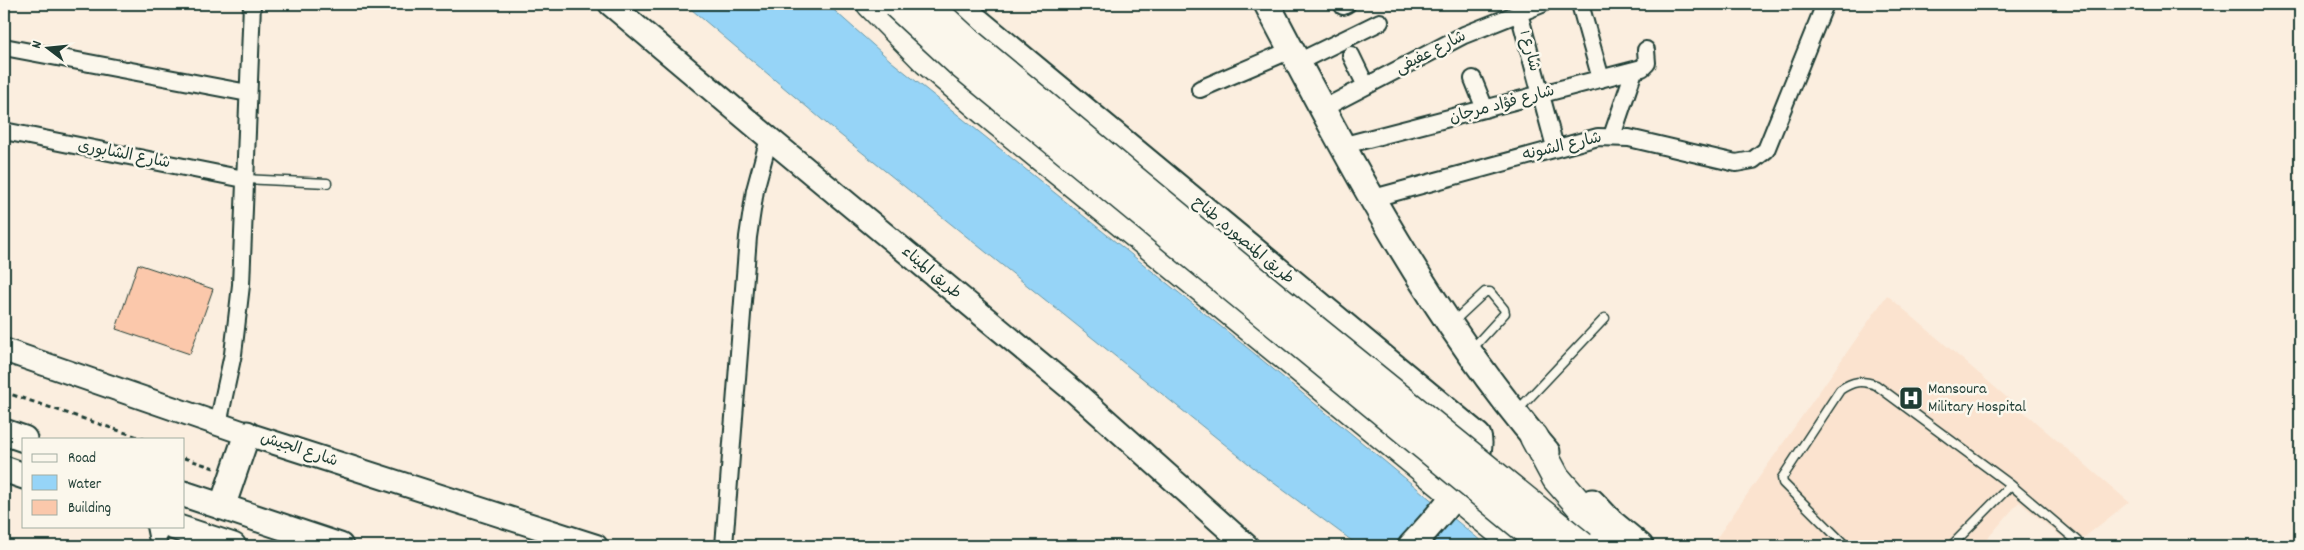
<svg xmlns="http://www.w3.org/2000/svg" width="2304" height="550" font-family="Dekko,'Playpen Sans Arabic',sans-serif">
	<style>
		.built { fill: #fbe3cf }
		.water { fill: #96d4f7; stroke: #6698a9 }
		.building { fill: #fbc8ab; stroke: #1f3d34 }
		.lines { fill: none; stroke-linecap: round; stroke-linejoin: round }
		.lane-casing { stroke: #1f3d34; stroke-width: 11 }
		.street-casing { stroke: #1f3d34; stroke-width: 20 }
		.secondary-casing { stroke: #1f3d34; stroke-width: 26 }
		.primary-casing { stroke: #1f3d34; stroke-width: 29 }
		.highway-casing { stroke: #1f3d34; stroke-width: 31 }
		.path { stroke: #1f3d34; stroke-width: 3; stroke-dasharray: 5 4; stroke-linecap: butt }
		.lane { stroke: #fbf7ec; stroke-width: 8 }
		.street { stroke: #fbf7ec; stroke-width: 16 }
		.secondary { stroke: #fbf7ec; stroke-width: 22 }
		.primary { stroke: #fbf7ec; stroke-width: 25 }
		.highway { stroke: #fbf7ec; stroke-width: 28 }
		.highway-bridge-casing { stroke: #1f3d34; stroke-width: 31; stroke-linecap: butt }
		.highway-bridge { stroke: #fbf7ec; stroke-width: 28 }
		.labels { text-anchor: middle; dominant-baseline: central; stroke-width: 5; stroke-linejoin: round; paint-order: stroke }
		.street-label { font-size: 16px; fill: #1f3d34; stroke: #fbf7ec }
		.poi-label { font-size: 16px; fill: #1f3d34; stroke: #fbf7ec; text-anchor: start }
	</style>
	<rect width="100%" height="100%" fill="#fbeedf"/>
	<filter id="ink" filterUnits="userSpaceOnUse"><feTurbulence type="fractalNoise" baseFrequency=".02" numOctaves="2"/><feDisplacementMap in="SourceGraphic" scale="10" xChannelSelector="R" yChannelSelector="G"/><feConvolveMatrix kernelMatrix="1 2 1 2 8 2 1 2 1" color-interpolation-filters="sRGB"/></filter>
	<g filter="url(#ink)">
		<!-- built -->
		<path class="built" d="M1887,295l242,207 -56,44 -54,-44 -38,44h-270z"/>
		<!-- water -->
		<path class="water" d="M685,4h142l64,57 359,289 237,196h-128l-100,-74 -426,-343z"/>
		<!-- building -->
		<path class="building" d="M138,264l75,25 -23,65 -74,-25z"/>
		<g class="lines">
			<!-- lane casing -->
			<g class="lane-casing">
				<path id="lane" d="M244,179l83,4
					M1453,322l32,-30h5l14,17 1,4 -33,36
					M1518,410l87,-92
					M1846,546l-63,-63 -1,-5 58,-88c13,-9 21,-10 36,-5l135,100 66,56 2,5
					M1951,546l60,-61"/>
			</g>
			<!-- street casing -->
			<g class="street-casing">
				<path id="street" d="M1580,4l21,75
					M1343,6l4,-2
					M1519,13l36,134
					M4,47l244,46
					M1351,55l15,31
					M1298,62l82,-40
					M1473,79l12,30
					M1200,89l91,-39
					M1322,109l142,-74 78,-31
					M4,131l240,48
					M1612,136l22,-65
					M1341,146l301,-78 5,-5 -1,-13
					M1370,199l228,-62 31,1 107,25 17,-3 13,-10 59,-146
					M218,424l15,-70 8,-69 11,-281
					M155,526l4,20
					M724,546l24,-309 7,-47 14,-52"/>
			</g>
			<!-- secondary casing -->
			<g class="secondary-casing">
				<path id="secondary" d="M610,4l159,134 307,255 171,153
					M4,350l243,84 349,112"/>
			</g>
			<!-- primary casing -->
			<g class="primary-casing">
				<path id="primary" d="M957,4l521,432c10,29 -48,89 -67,110
					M1267,4c82,156 164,314 280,448
					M4,432l20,7
					M4,469l20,7
					M184,494l156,52
					M1592,502l20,21 28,23
					M222,507l25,-73
					M172,526l61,20"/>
			</g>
			<!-- highway casing -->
			<g class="highway-casing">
				<path id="highway" d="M871,4l56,57 58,50 533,435
					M1534,437l22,41 59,68"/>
			</g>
			<!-- path -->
			<path class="path" d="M4,392l140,47
				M184,458l30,10"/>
			<!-- lane -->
			<use href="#lane" class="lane"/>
			<!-- street -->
			<use href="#street" class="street"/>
			<!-- secondary -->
			<use href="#secondary" class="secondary"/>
			<!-- primary -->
			<use href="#primary" class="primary"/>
			<!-- highway -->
			<use href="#highway" class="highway"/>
			<!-- highway-bridge casing -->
			<g class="highway-bridge-casing">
				<path id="highway-bridge" d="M896,4l66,61 584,481
					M927,4l41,38 313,260 301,244"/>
			</g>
			<!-- highway-bridge -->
			<use href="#highway-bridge" class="highway-bridge"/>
		</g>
	</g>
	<!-- icons -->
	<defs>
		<g id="hospital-square" transform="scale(1.25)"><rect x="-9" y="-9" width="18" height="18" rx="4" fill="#1f3d34" stroke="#fbf7ec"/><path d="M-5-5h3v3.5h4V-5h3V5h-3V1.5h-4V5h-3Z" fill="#fff"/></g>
	</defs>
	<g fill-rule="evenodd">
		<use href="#hospital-square" x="1911" y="398"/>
	</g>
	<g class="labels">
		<!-- street labels -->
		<g class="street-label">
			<text transform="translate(1529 51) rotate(75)">شارع 1</text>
			<text transform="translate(1431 53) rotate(-27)">شارع عفيفى</text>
			<text transform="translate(1502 105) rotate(-15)">شارع فؤاد مرجان</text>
			<text transform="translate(1562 147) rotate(-13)">شارع الشونه</text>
			<text transform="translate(124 155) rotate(11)">شارع الشابورى</text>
			<text transform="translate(1243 241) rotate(40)">طريق المنصوره, طناح</text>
			<text transform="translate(931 273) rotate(40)">طريق الميناء</text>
			<text transform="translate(299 450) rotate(18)">شارع الجيش</text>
		</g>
		<!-- poi labels -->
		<g class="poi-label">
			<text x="1928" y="389">Mansoura<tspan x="1928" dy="18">Military Hospital</tspan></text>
		</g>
	</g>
	<!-- margin -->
	<rect width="2304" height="550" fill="none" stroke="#fbf7ec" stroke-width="20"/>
	<rect x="10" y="10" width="2284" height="530" fill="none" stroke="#1f3d34" stroke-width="2" filter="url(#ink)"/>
	<!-- legend -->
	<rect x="22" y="438" width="162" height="90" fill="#fbf7ec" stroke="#a3ada2"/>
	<rect x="32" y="454" width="25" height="8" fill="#fbf7ec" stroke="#a3ada2"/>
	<text x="68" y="462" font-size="15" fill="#1f3d34">Road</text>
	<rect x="32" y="475" width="25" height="15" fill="#96d4f7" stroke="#a3ada2"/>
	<text x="68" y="488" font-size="15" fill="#1f3d34">Water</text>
	<rect x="32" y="500" width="25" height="15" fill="#fbc8ab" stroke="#a3ada2"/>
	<text x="68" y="512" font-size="15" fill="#1f3d34">Building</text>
	<!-- north arrow -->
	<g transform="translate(48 48) rotate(286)" stroke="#fbf7ec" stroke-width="4" paint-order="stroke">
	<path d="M0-4L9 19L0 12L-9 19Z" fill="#1f3d34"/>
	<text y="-8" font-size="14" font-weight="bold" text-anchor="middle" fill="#1f3d34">N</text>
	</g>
</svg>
